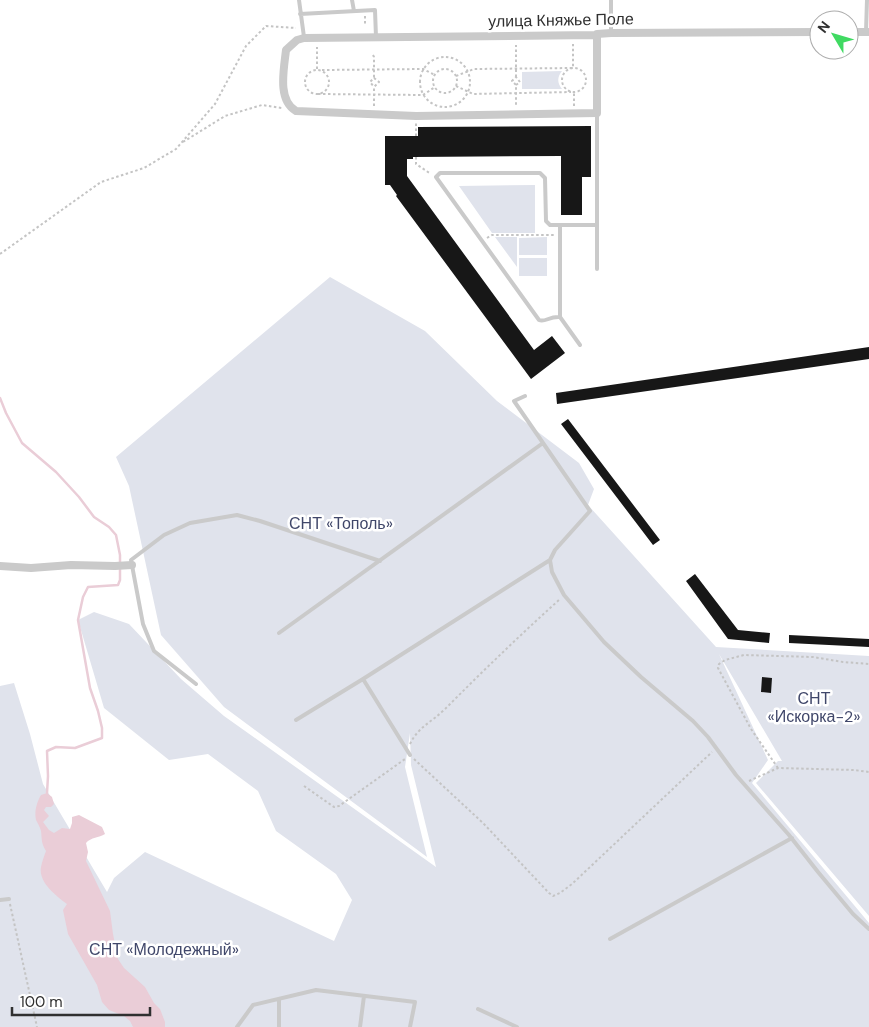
<svg xmlns="http://www.w3.org/2000/svg" width="869" height="1027" font-family="'DM Sans',sans-serif">
	<style>
		.green { fill: #e0e3ec }
		.water { fill: #eacdd7 }
		.lines { fill: none; stroke-linecap: round; stroke-linejoin: round }
		.stream { stroke: #eacdd7; stroke-width: 2.5 }
		.building { fill: #171717 }
		.path { stroke: #c4c4c4; stroke-width: 2; stroke-dasharray: 2.5 2.5; stroke-linecap: butt }
		.lane { stroke: #cacaca; stroke-width: 4 }
		.street { stroke: #cacaca; stroke-width: 8 }
		.labels { text-anchor: middle; dominant-baseline: central; stroke-width: 5; stroke-linejoin: round; paint-order: stroke }
		.street-label { font-size: 16px; fill: #303030; stroke: #fff }
		.park-label { font-size: 16px; fill: #40476a; stroke: #fff }
	</style>
	<rect width="100%" height="100%" fill="#fff"/>
	<!-- green -->
	<path class="green" d="M562,71c-5,6 -5,12 0,18h-40v-17z
		M535,185v48h-43l-33,-47z
		M495,237h22v30z
		M547,237v18h-28v-17z
		M519,258h28v18h-28z
		M330,277l95,54 72,70 82,62 15,26 -6,16 128,142 153,9v260l-113,-133 22,-22h4l-63,-107 49,106 -16,23 117,140v104h-869v-341l14,-3 16,51 13,50 64,108 7,-14 31,-26 189,89 18,-41 -16,-26 -60,-43 -18,-40 -50,-37 -39,6 -65,-52 -26,-88 16,-8 35,12 52,55 43,37 212,151 -25,-102 -1,-32 -5,34 22,90 -203,-150 -63,-72 -32,-149 -13,-29z"/>
	<!-- water -->
	<path class="water" d="M47,793l5,4 2,7 -3,3h-5l-2,3 5,6 -6,6 6,8 5,3 8,-5 8,1 2,-6v-6l7,-2 23,12 3,7c-6,4 -14,3 -19,9l2,9 -2,9 24,50 3,23 5,25 6,9 21,19 9,16 6,6 5,13v5h-32l-3,-6 -6,-5 -15,-6 -7,-8 -5,-17 -29,-51 -5,-24 4,-6c-11,-8 -29,-22 -26,-37 1,-5 3,-11 5,-16 -5,-8 -4,-11 -5,-20 -1,-4 -3,-7 -5,-11 -2,-9 1,-18 5,-25z"/>
	<g class="lines">
		<!-- stream -->
		<path class="stream" d="M0,398l6,15 16,30 34,29 23,25 15,20 15,10 7,8 4,20v25l-2,5 -30,2 -5,10 -5,23 12,68 8,23 4,17v10l-27,10 -19,-1 -9,4 1,25 -1,17"/>
	</g>
	<!-- building -->
	<path class="building" d="M591,126v51h-9v38h-21v-59l-148,1v2h-6v17l127,174 18,-14 13,17 -34,26 -135,-183 1,-1 -7,-10h-5v-49h33v-9z
		M869,347v12l-312,45 -1,-11z
		M568,419l92,121 -7,5 -92,-121z
		M695,574l43,56 32,3 -1,10 -41,-4 -42,-58z
		M789,635l80,4v8l-80,-4z
		M762,677l10,1 -1,15 -10,-1z"/>
	<g class="lines">
		<!-- path -->
		<path class="path" d="M365,16v10
			M373,55l1,2v21
			M420 82a25 25 0 1 1 50 0a25 25 0 1 1-50 0Z
			M562 80a12 12 0 1 1 24 0a12 12 0 1 1-24 0Z
			M317,69v-22
			M433 81a12 12 0 1 1 24 0a12 12 0 1 1-24 0Z
			M305 82a12 12 0 1 1 24 0a12 12 0 1 1-24 0Z
			M322,70l101,-1 12,6
			M456,76l18,-7 99,-1v-24
			M516,77v-32
			M516,85l4,-3 -4,-5 -4,4 4,4v21
			M456,86l17,8 98,-2
			M318,94l105,1 12,-8
			M374,106v-19l5,-5 -5,-4 -4,4 4,5
			M574,106v-13
			M416,136v-13
			M183,142l42,-26 37,-11 20,3
			M416,157v7l15,10
			M487,238l5,-3h62
			M0,254l101,-72 43,-14 32,-19 39,-45 31,-58 20,-20 30,2
			M410,744c8,-17 22,-22 35,-35 37,-37 75,-74 114,-109
			M414,759l69,64 66,70 4,3 7,-3 12,-9 140,-132
			M778,768l-27,-39 -33,-61 1,-4 6,-4 19,-5 69,2 30,5 26,2
			M749,781l29,-13 76,2 15,2
			M304,786l30,21 5,-1 66,-47
			M10,904l27,123"/>
		<!-- lane -->
		<path class="lane" d="M299,0l5,37
			M352,0l2,11
			M611,0v33
			M300,14l75,-4 1,27
			M866,32l1,-32
			M597,225v44
			M560,317c-11,-1 -15,6 -21,3l-103,-143 4,-4h100l5,5 1,43 4,4h10
			M580,345l-20,-28v-92h37v-112
			M525,396l-11,5 76,110 -35,39 -5,10 2,12 12,23 40,47 37,35 52,44 15,16 28,38 53,60 29,37 35,42 16,15
			M279,633l264,-190
			M363,679l47,76
			M196,684l-42,-33 -11,-27 -12,-64 33,-25 26,-12 47,-8 23,6 120,40
			M296,720l67,-41 187,-119
			M0,900l9,-1
			M610,939l182,-101
			M478,1009l39,18
			M237,1027l16,-22 63,-15 99,12 -5,25
			M279,1027v-28
			M360,1027l4,-31"/>
		<!-- street -->
		<path class="street" d="M849,32h20
			M597,34v79l-181,3 -120,-5c-19,-11 -12,-42 -10,-61l11,-10 7,-2 291,-3 2,-1 14,-1 208,-1
			M0,566l31,2 40,-3 44,1 17,-1"/>
	</g>
	<g class="labels">
		<!-- street labels -->
		<g class="street-label">
			<text transform="translate(561 20) rotate(-1)">улица Княжье Поле</text>
		</g>
		<!-- park labels -->
		<g class="park-label">
			<text x="341" y="523">СНТ «Тополь»</text>
			<text x="814" y="698">СНТ<tspan x="814" dy="18">«Искорка-2»</tspan></text>
			<text x="164" y="949">СНТ «Молодежный»</text>
		</g>
	</g>
	<!-- north arrow -->
	<g transform="translate(834 35) rotate(308)"><circle r="24" fill="#ffffff" stroke="#acacac"/>
	<path d="M0-4L9 19L0 12L-9 19Z" fill="#40da62"/>
	<text y="-8" font-size="14" font-weight="bold" text-anchor="middle" fill="#303030">N</text>
	</g>
	<!-- scale -->
	<path d="M12 1007v8h138v-8" fill="none" stroke="#303030" stroke-width="2.5"/>
	<text x="20" y="1007" font-size="15" fill="#303030" stroke="#ffffff" stroke-width="4" paint-order="stroke">100 m</text>
</svg>
